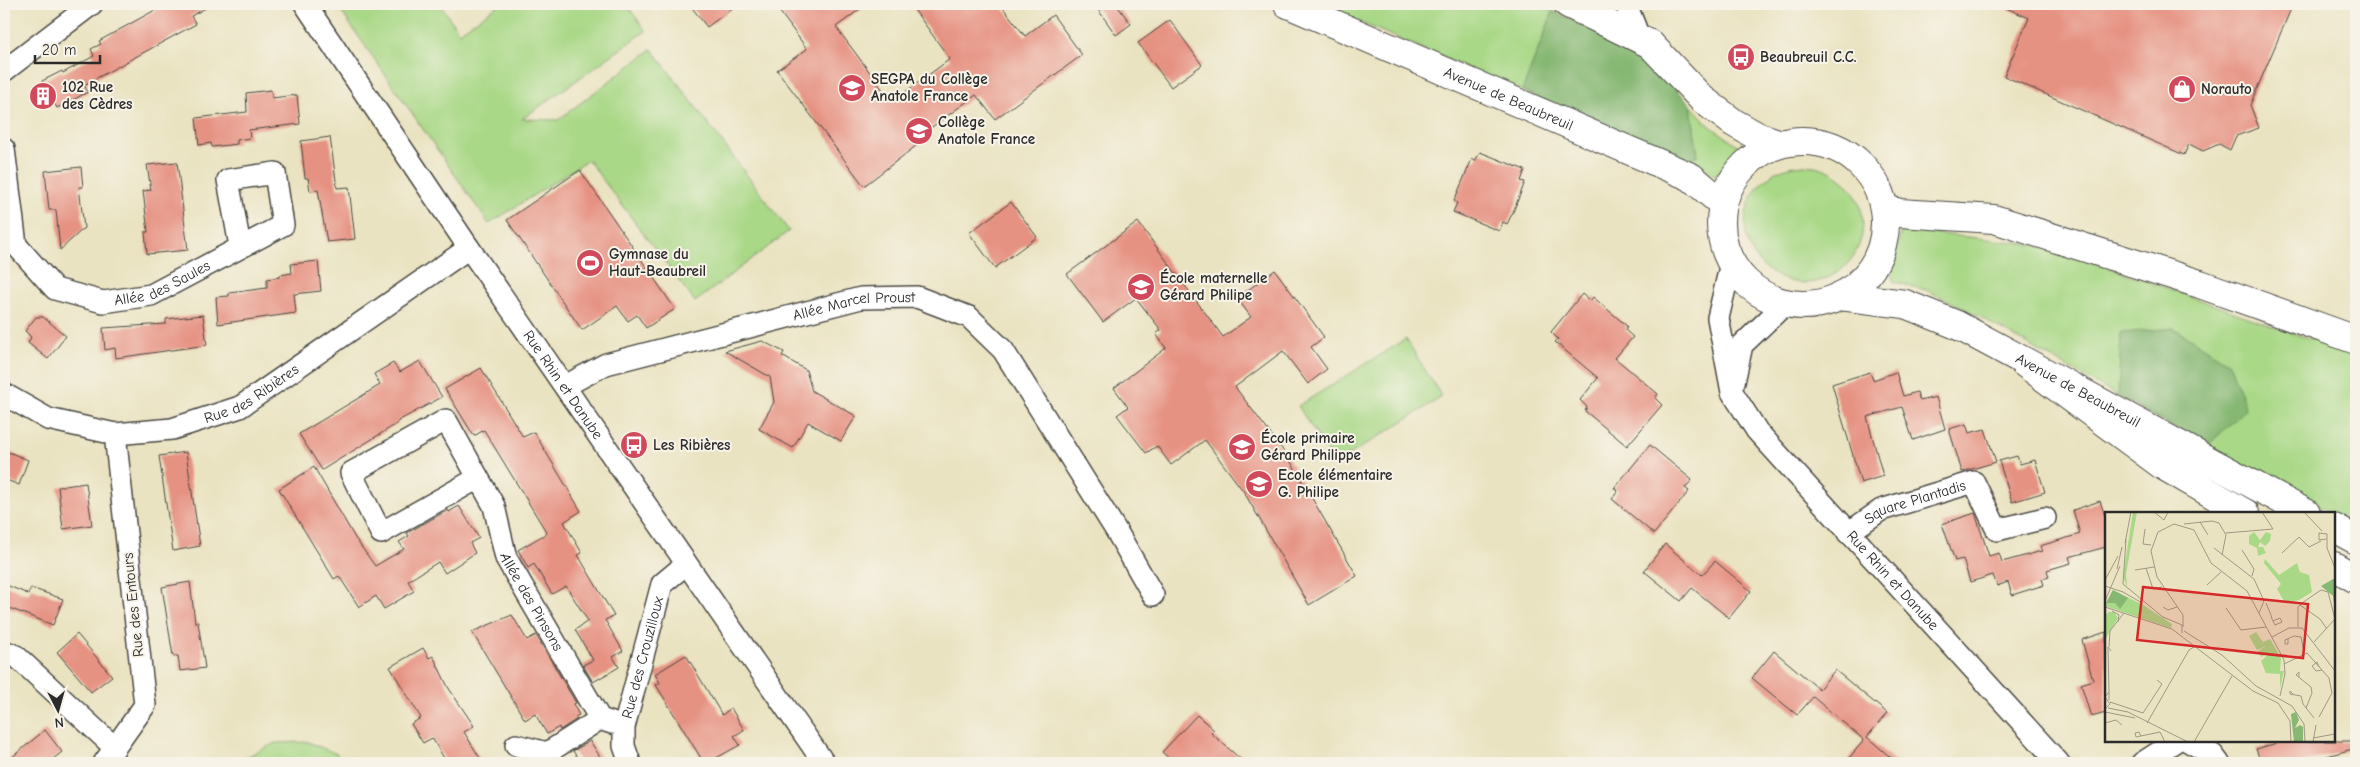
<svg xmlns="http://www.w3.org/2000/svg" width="2360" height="767" font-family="'Comic Neue',sans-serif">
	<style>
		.green { fill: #a9d886; stroke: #6a8258 }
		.forest { fill: #86b873; stroke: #58724f }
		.building { fill: #e69282 }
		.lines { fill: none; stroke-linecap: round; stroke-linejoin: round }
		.street-casing { stroke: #484742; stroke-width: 24 }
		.secondary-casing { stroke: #484742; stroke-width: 30 }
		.highway-casing { stroke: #484742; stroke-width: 30 }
		.street { stroke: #fff; stroke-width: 21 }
		.secondary { stroke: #fff; stroke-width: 28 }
		.highway { stroke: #fff; stroke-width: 28 }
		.labels { text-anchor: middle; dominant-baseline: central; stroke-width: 4; stroke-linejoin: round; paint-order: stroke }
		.poi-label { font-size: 15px; font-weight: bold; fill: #2b2b2b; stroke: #f7f3e8; text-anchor: start }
		.street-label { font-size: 15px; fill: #2b2b2b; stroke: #f7f3e8 }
		.inset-road { fill: none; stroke: #9e9985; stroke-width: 1 }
		.view { fill: #d62828; fill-opacity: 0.15; stroke: #d62828; stroke-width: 2.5 }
		.inset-edge { fill: none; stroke: #2b2b2b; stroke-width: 2.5 }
	</style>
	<rect width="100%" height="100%" fill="#f7f3e8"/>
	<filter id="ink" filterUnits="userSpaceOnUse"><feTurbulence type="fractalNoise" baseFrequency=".02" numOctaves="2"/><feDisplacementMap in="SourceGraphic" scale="10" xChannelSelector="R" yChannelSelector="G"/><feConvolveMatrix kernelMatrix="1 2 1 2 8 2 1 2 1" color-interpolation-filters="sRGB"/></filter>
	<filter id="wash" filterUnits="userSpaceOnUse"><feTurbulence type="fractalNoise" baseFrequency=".0096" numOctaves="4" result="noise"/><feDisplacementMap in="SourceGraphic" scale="20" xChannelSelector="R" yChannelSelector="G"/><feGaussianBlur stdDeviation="1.12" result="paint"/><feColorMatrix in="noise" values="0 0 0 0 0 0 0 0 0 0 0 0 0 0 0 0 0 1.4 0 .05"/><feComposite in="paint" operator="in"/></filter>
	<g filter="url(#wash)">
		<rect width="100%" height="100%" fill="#eae3c1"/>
		<!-- green -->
		<path class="green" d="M336,4h110l-4,3 17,25 41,-28h126l20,27 -124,88 36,1 94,-71 137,182 -94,71 -107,-142 -99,64z
			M1317,4h219l53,23 56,29 65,70 29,20 -22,30 -39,-19z
			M1745 224a59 59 0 1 1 118 0a59 59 0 1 1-118 0Z
			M1902,230l130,14 87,27 179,64 58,16v175l-195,-105 -193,-111 -42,-20 -32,-8 -4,-11z
			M1406,339l36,58 -107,67 -37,-58z
			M308,742l29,12 6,9h-104l1,-3 35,-17z"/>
		<!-- forest -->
		<path class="forest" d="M1553,11l36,16 56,29 46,49 7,51 -15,3 -161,-68z
			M2174,328l55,35 17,46 -39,37 -89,-50 3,-63z"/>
		<g id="blocks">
			<!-- building -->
			<path class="building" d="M166,4h47l-22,12 5,8 -112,61 4,7 -31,16 -15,-27 20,-10 1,2 31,-17 -3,-7 10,-5 -2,-3z
				M689,4h49l-31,23z
				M774,4h93l-31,23 56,75 58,-43 -40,-55h90l25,32 28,-21 29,40 -87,64 -19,-24 -58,42 3,5 -57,44 -87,-116 30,-21z
				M1094,4h22l15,20 -15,11z
				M1997,4h296l-43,101 9,23 -23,8 -6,14 -11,-6 -16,7 -14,-7 -5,11 -180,-79 25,-58z
				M1170,20l32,45 -31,22 -33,-44z
				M271,90l1,8 25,-3 3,29 -51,6 1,8 -13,2v4l-25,3 -1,-4 -12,2 -3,-27 51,-6 -1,-19z
				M330,137l7,51 12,-1 6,52 -28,3 -9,-52 -8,1 -2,-13h-3l-4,-37z
				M1480,152l45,18 -4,11 4,1 -12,30 -6,12 -4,-2 -4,9 -46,-19 4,-9 -3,-2 18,-42 3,2z
				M177,162l11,88 -41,4 -2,-22h3l-5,-41 8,-1 -4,-25z
				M81,167l2,20h-4l5,41 -24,22 -4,-40h-7l-4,-39z
				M580,170l95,139 -29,19 -9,-13 -9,6 -11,-15 -35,24 -75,-110z
				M1011,202l26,35 -42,31 -26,-35z
				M1138,222l85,115 28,-20 -14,-19 38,-28 49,67 -13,10 16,22 -19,15 -25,-33 -48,36 53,70 69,119 -48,29 -65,-113 -39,-52 -34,25 -14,-19 -11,7 -29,-38 11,-8 -14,-19 52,-40 -10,-14 5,-4 -25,-32 -33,24 -36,-48z
				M318,261l3,30 -27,3 2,19 -78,11 -2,-27 13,-1v-3l38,-5v-9l13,-2v-2l12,-2 -1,-9z
				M1582,294l8,7 3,-4 34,29 -2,4 8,7 -18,21 43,36 -3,4 7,7 -35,41 -42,-35 2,-4 -7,-7 18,-22 -43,-36 3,-3 -7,-7z
				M203,315l4,30 -91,13 -1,-10 -10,2 -2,-22 63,-4v-5z
				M36,317h7l23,19 -18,23 -20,-16 3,-6 -6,-6z
				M762,341l22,11 -2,4 24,14 6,21 44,25 -15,25 -33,-19 -15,26 -34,-19 15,-27 -4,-25 -45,-26z
				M420,361l22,36 -44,24v2l-76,47 -23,-36 81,-49 -6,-11 19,-11 7,9z
				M481,368l42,69 11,-5 47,79 -17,11 18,31 -4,2 36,61 -9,4 18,31 -10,6 6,10 -26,15 -10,-17 10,-5 -18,-30 13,-9 -22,-35 -14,8 -18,-30 -6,4 -10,-18 29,-17 -63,-103 -10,6 -29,-47z
				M1870,372l3,8 23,-8 7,24 14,-4 3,9 16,-4 9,32 -32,11 -11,-33 -35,10 16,59 -22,7 -29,-99z
				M1966,424l3,9 16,-4 11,33 -34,10 -13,-43z
				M1650,445l42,35 -7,8 4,3 -35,43 -42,-35 6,-8 -4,-3z
				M4,450l24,10 -9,25 -15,-6z
				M186,452l14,94 -27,5 -14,-95z
				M2017,456l3,8 15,-4 10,32 -33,10 -13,-41z
				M314,467l41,71 20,28 29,-17 -5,-7 10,-6 -2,-3 41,-23 1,2 10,-6 20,32 -9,5 5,10 -30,20 -7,-11 -30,19 6,10 -30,18 -8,-13 -17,11 -20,-31 -5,3 -55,-90z
				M86,483l6,42 -29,4 -5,-42z
				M2100,501l6,18v28l-37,10 2,6 -24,7 2,7 -7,2 2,6 -32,10 -4,-13 -11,4 -4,-11 -23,7 -7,-23 -8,2 -13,-37 33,-11 14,43 10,-3 3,9 40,-11 -2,-5 40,-12 -7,-24z
				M1665,544l37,31 13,-14 36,30 -22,27 -37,-30 -11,13 -37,-30z
				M190,582l5,40h3l7,46 -25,3 -2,-15h-5l-11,-69z
				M4,584l24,10 3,-6 32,11 -10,26 -49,-19z
				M512,615l15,25 9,-5 40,68 -3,1 6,11 -4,2 2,2 -17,11 -1,-3 -12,7 -12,-20 -10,6 -53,-88z
				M2106,632v81l-15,4 -10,-33 12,-4 -11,-40z
				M77,634l35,42 -21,16 -34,-40z
				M423,648l6,10 4,-2 15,31 26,39 -10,6 19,31h-36l-15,-25 -9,5 -12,-19 10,-6 -31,-51z
				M1774,651l45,38 16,-19 52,43 -20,24 30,26h-52l19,-23 -51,-43 -16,18 -45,-37z
				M686,655l36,60 9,-7 13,22 -10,6 6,9 -33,18h-3l-48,-78 4,-2 -5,-9z
				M1197,715l17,15 -3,3 34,30h-71l-12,-11z
				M45,730l17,22 -14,11h-43z
				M590,741l14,22h-23l-8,-12z
				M2284,741h72v7l-54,15h-41l-5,-14z"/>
		</g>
	</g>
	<g filter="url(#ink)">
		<use href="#blocks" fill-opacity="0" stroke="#484742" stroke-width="1"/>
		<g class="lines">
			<!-- street casing -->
			<g class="street-casing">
				<g id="street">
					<path id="s1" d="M305,4l164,244 355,515"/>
					<path d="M1626,4l13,33"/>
					<path d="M4,71l88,-67"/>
					<path id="s2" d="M4,149l12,96 39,44 48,13 48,-7 132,-70 -8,-52 -47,7 12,66"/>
					<path id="s3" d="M1731,263l-13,55 14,74 25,39 302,332"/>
					<path d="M1734,382l8,-37 44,-42"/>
					<path id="s4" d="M565,386l41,-22 255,-66 56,-1 52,20 34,33 114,182 36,63"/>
					<path id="s5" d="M4,394l44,25 67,15 57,-5 68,-22 229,-159"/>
					<path id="s6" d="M478,478l-97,55 -30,-60 95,-53 48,86 12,52 94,161"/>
					<path id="s7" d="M1848,533l33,-23 93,-28 23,48 48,-12"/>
					<path d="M4,651l12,5 98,91"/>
					<path d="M2188,741l25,14 6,8"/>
					<path d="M516,745l31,8 53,-34 12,4"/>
					<path d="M104,763l41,-58 -30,-271"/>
					<path id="s8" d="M630,763l-6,-17v-19l38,-143 24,-20"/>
					<path d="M2142,763l34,-22"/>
				</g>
			</g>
			<!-- secondary casing -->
			<g class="secondary-casing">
				<g id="secondary">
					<path id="s9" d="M1288,4l403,173 32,27"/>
					<path d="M1568,4l82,40 52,55 32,24 23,13 21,7"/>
					<circle cx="1803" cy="223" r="82"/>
					<path d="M1885,209l15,4 94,6 206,65 156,56"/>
					<path id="s10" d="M1840,296l65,8 52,21 349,188"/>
					<path d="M2334,528l22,12"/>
				</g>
			</g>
			<!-- highway casing -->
			<g class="highway-casing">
				<path id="highway" d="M2023,362l139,103 83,48
					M2334,566l22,13"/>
			</g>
			<!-- street -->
			<use href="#street" class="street"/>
			<!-- secondary -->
			<use href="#secondary" class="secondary"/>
			<!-- highway -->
			<use href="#highway" class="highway"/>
		</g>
	</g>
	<!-- icons -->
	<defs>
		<g id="bus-disc" transform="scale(1.4375)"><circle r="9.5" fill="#d1495b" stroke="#f7f3e8"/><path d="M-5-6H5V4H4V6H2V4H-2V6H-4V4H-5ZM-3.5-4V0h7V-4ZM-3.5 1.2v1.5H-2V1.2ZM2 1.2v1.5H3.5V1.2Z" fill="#fff"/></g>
		<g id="school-disc" transform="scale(1.4375)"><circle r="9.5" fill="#d1495b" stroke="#f7f3e8"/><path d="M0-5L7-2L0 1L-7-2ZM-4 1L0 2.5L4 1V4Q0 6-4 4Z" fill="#fff"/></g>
		<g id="shop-disc" transform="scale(1.4375)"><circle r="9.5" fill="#d1495b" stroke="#f7f3e8"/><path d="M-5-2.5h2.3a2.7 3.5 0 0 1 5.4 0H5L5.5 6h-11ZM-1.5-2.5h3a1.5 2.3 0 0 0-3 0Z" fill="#fff"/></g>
		<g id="building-disc" transform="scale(1.4375)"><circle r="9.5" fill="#d1495b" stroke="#f7f3e8"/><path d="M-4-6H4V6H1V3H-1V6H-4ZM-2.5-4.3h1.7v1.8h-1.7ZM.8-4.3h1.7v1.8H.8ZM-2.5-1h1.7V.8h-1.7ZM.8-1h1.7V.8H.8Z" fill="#fff"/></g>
		<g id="stadium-disc" transform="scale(1.4375)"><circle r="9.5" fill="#d1495b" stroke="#f7f3e8"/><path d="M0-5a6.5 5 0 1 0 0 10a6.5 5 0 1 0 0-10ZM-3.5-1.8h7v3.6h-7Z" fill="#fff"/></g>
	</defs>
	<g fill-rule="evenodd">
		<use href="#bus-disc" x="1741" y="57"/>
		<use href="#school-disc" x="852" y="88"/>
		<use href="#shop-disc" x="2182" y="89"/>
		<use href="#building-disc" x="43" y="96"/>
		<use href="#school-disc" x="919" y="131"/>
		<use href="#stadium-disc" x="590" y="263"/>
		<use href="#school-disc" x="1141" y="287"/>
		<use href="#bus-disc" x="634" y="445"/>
		<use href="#school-disc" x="1242" y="447"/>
		<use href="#school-disc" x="1259" y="484"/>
	</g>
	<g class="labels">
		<!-- poi labels -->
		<g class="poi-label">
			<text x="1760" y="57">Beaubreuil C.C.</text>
			<text x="871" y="79">SEGPA du Collège<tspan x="871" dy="17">Anatole France</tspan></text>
			<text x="62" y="87">102 Rue<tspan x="62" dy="17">des Cèdres</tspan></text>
			<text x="2201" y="89">Norauto</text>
			<text x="938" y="122">Collège<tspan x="938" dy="17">Anatole France</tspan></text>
			<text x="609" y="254">Gymnase du<tspan x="609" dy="17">Haut-Beaubreil</tspan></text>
			<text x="1160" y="278">École maternelle<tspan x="1160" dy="17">Gérard Philipe</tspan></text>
			<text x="1261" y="438">École primaire<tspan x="1261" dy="17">Gérard Philippe</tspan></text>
			<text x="653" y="445">Les Ribières</text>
			<text x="1278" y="475">Ecole élémentaire<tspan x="1278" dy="17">G. Philipe</tspan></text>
		</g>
		<!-- street labels -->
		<g class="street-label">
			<text stroke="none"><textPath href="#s9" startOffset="240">Avenue de Beaubreuil</textPath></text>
			<text stroke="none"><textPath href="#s2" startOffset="268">Allée des Saules</textPath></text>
			<text stroke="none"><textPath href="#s4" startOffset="302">Allée Marcel Proust</textPath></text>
			<text stroke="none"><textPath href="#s1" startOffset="460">Rue Rhin et Danube</textPath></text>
			<text stroke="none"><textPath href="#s10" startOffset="259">Avenue de Beaubreuil</textPath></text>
			<text stroke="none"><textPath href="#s5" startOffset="264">Rue des Ribières</textPath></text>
			<text stroke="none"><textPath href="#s7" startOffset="75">Square Plantadis</textPath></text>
			<text stroke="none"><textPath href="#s3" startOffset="380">Rue Rhin et Danube</textPath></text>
			<text stroke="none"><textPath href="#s6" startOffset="490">Allée des Pinsons</textPath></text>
			<text transform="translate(133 605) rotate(-96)">Rue des Entours</text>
			<text stroke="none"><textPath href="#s8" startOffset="109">Rue des Crouzilloux</textPath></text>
		</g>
	</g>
	<!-- overview -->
	<g transform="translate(2105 512)">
		<rect width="230" height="230" fill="#eae3c1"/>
		<path d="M28,0h4l-11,62 1,13 -4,-11zM161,20l5,2 -1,7 -5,5 -5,-4 -2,5h5l3,6 -8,3 -1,-8 -8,-4v-8l5,-4 6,8zM160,47l14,16 18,-12 3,9 9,3 3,17 -13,8 -14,3 -8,-14 4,-5 -17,-21zM8,78l30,15 29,19 -1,4 -66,-22zM4,100h5l4,6 -12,20 -1,-23zM151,120l7,10 7,-3 11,19 -1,13h4l-4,17v-14l-14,-1 -5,-12 10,-9 -10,5 -3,-6 8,-5 -9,4 -8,-14z" fill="#a9d886"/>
		<path d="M230,66v32l-2,-14 -12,-10zM8,78l15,8 -8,11 -5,-6h-9zM191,200l3,8 -4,8 5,-3 3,2v15h-9l-3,-28z" fill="#86b873"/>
		<path class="inset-road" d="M49,0l10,8 4,-8M199,0l18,19M95,10l8,13M79,12l28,-3 7,2 7,12 -4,20M40,17l-2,15 8,1M121,21l47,-4 -11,-17M21,27l-3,45 41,34M221,27l-7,1v-7l8,1v14l8,20M20,31l6,-31M109,36l40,31 10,22 -5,12M137,38l12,19 -2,7M177,41l17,-16 10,10 12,-6M41,56l7,21 9,-2M12,57l5,-22M30,58l19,-3M0,68l13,-24M102,73l14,-13M0,74l18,6 19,11M0,89l15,-35M161,91l5,12 1,4 3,6 7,-3 -2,-4 -7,3M195,93l20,14 7,10M0,95l67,22 81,62 25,12M58,95l5,3 9,-3M121,96l15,22 25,-3M7,99l7,4 -1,7M58,105l19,8v8M78,115v-12l-26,-38 -6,-26 7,-19 16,-8 20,6 17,33 36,28 37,69 1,14 -5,22M193,115v-20l4,-4 19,-13 7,2 7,27 -21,23M79,119l38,24 34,31 36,20 12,18 1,18M167,125l17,-9h13l33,43M183,127v5h-3v-4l9,-4 7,1 3,15M4,135l1,-16 14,-18M179,152l23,-11 22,25 3,15 -13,24M214,155l-2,-5 -5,4 4,5 6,-1M194,165v-5l-3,3 15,12 1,6 -6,15M4,180l-1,-45 3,4M188,182l-3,-3v3l11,2 2,8 11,14M5,190l33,11 19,-29 -5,-4M173,191l12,18 1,21M3,196l20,4 60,30M0,197l5,-5 -5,-7 4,-5v8M0,200l30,6M0,211l11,-3 6,5M42,211l42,-73 5,-3M36,224l-2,-4 -4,1 1,4 24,-5 5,10M208,226l22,-4M89,230l38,-66M208,230l3,-17"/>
		<path class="view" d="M38,75l165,17 -5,54 -166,-18z"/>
		<rect width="230" height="230" class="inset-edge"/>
	</g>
	<!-- margin -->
	<rect width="2360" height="767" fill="none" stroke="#f7f3e8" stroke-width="20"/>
	<!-- north arrow -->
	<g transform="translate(58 710) rotate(174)" stroke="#f7f3e8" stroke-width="4" paint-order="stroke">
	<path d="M0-4L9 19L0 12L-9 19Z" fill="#2b2b2b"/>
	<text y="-8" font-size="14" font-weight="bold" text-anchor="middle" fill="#2b2b2b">N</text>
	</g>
	<!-- scale -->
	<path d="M35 55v8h65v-8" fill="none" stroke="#2b2b2b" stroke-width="2.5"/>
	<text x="42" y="55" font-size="15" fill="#2b2b2b" stroke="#f7f3e8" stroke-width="4" paint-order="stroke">20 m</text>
</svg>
